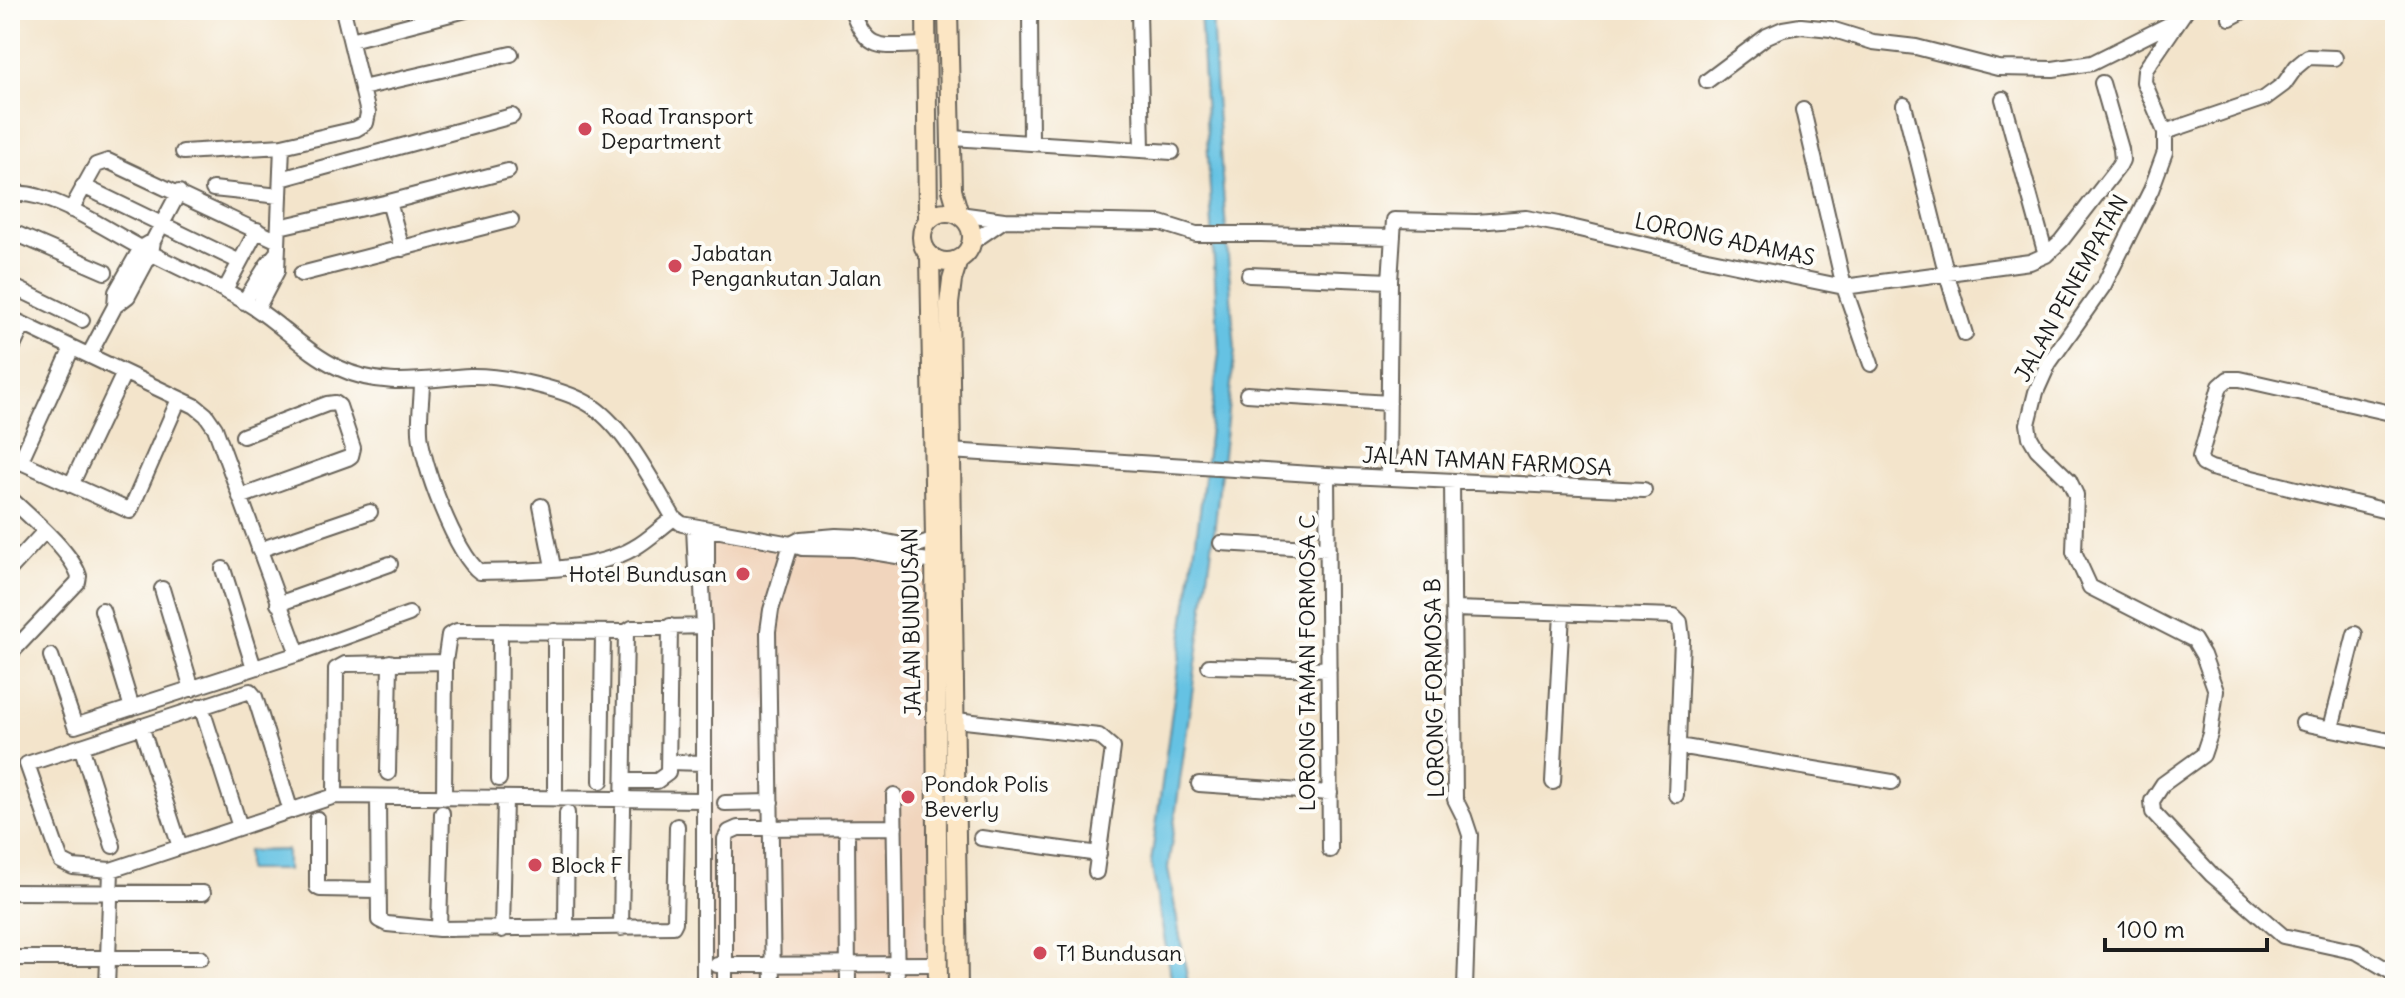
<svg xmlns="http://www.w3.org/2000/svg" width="2405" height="998" font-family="Delius,sans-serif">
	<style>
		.built { fill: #f1d5bd }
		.water { fill: #65c2e3; stroke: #406f80; stroke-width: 2 }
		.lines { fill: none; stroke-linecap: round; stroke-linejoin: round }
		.street-casing { stroke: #676259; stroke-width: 18 }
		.secondary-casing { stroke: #676259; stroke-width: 22 }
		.street { stroke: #fff; stroke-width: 14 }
		.secondary { stroke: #fce6c4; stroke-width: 18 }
		.poi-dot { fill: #d1495b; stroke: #fdfcf7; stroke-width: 3 }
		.labels { text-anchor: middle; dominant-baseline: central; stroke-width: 8; stroke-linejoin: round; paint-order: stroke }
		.poi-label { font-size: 22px; fill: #1c1c1c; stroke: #fdfcf7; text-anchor: start }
		.street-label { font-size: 22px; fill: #1c1c1c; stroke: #fdfcf7 }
	</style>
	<rect width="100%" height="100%" fill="#fdfcf7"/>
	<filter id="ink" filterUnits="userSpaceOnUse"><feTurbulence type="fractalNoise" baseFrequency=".0125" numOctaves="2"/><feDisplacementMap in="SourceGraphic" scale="16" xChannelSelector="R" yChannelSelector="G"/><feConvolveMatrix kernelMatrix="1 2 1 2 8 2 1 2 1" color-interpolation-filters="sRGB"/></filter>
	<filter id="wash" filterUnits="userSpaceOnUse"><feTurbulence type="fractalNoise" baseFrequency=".006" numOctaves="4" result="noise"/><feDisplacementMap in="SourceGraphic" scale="32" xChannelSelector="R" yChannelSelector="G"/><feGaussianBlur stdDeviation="1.8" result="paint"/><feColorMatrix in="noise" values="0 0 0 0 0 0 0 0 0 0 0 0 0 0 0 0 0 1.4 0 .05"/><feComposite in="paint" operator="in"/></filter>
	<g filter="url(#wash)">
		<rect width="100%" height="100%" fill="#f3e4cb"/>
		<!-- built -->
		<path class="built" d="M702,533l232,29 4,426h-234z"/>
		<!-- water -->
		<path class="water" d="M1200,10h12l4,87 19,253 -21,183 -46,335 21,120h-16l-22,-126 49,-351 19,-158z
			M287,850v20h-40v-19z"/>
	</g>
	<g filter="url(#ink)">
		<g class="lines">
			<!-- street casing -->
			<g class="street-casing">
				<path id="street" d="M852,10c16,46 32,35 74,35
					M1030,10l1,133
					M1139,10l3,140
					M2186,10l-41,60 -1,12 21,50v20l-14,38 -47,95 -55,78 -13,29 -8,32 2,13 7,12 32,31 7,15 -2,57 16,35 104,53 9,15 13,36 -6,43 -7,21 -40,29 -11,17 1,11 59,63 71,61 74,16 36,21 2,7
					M2230,18l15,-8
					M351,40l115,-30
					M1707,81l60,-45 16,-7 18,-3 30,3 42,13 43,5 82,21 55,1 39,-6 86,-43
					M362,88l149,-34
					M2003,99l43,156
					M1904,105l42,167 19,62
					M1803,110l41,177 27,77
					M2165,132l100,-34 19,-14 12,-17 12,-10 27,1
					M952,138l220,14
					M183,152l99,-6 74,-17 10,-6 2,-10 -25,-103
					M281,179l231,-63
					M83,186l157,76
					M213,189l67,7
					M10,194c10,-1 20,0 30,3 36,11 69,34 103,52 37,20 77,36 112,59 29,19 52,45 84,60 44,21 85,11 131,8 30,-1 91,12 117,27 37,21 65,79 87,115l8,6 109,20 11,4 52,1 80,13
					M389,202l13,47
					M71,210l25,-45 12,-4 168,79
					M959,214l45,6 157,3 35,11h65l132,3
					M279,227l110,-25 119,-31
					M10,231l95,41
					M972,242l32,-22
					M301,274l210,-54
					M1249,275l141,6
					M10,285l72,35
					M225,290l32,-60
					M244,302l23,-37 9,-11
					M115,306l13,-10 23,-43 2,-12 26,-49
					M257,309l20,-38 5,-125
					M10,318l185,88 11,9 9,13 83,226
					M10,353l13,-28
					M89,355l26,-49 1,-14 25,-44 12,-7
					M422,382c0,16 -3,33 -2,50 1,30 36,123 60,140 46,-1 115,-1 154,-24 15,-8 27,-21 40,-30
					M1247,394l142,9
					M2395,414l-155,-35h-12l-8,7 -20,71 3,7 8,4 184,45
					M950,451l377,24 317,15
					M10,457l120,54 49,-112
					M20,462l52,-114
					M1327,475l3,375
					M1388,478l2,-197 4,-61 83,2 49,-4 32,6 149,35 137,28 186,-25 16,-7 15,-14 58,-75 3,-6 -1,-11 -19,-66
					M1452,481l3,318 9,18 6,18 -5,153
					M71,485l53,-112
					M240,497l108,-39 3,-2 2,-8 -14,-42 -4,-3 -8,1 -84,32
					M10,498c19,18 61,53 69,78l-1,6 -68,72
					M541,506l12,61
					M694,527l2,43 6,17 2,39v362
					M1221,543l107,6
					M259,550l111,-38
					M10,569l35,-38
					M223,569l31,99
					M702,587l5,-17v-41
					M162,589l30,100
					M278,604l112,-40
					M1454,609l220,7 6,6 2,16 -6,157
					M102,610l30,98
					M555,631v167
					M51,656l24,70 223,-72 111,-40
					M1209,666l120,3
					M201,706l39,121
					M956,720l143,16 14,12 -17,124
					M2303,723l92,19
					M141,726l39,121
					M2331,728l24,-94
					M81,746l32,100
					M1678,746l214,36
					M669,762l35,1
					M388,773l2,-111
					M499,779l1,-147
					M601,781l2,-149
					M624,781h33l11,-8 2,-147
					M1553,782l9,-169
					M1199,784l131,9
					M894,795l3,193
					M335,796l1,-127 9,-5 100,-2
					M378,797l1,123 8,4 52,5 234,-3 2,-4 2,-96
					M444,798l1,-136 4,-27 8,-4 169,1
					M288,802l-33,-105 -5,-6 -223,73 34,97 12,6 38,3 224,-74 369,4
					M725,803l46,-1
					M317,819v68l3,2 57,1
					M847,828l1,160
					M981,838l118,16
					M10,892l193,1
					M566,927l1,-114
					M621,928l5,-296 6,-4 72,-2
					M439,929l3,-116
					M502,930l3,-131
					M10,958h191
					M717,965l220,-1
					M107,988l4,-118
					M725,988v-149l4,-7 9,-4 157,-1
					M773,988l-5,-357 3,-21 20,-66 10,-5 35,-3 26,1 50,10 23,-8"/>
			</g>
			<!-- secondary casing -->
			<g class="secondary-casing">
				<path id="secondary" d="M926,10l2,210
					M948,10l4,180 7,24
					M922 237a25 25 0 1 1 50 0a25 25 0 1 1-50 0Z
					M930,256l5,283 3,449
					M958,260l-6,20 -3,24 9,684"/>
			</g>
			<!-- street -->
			<use href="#street" class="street"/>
			<!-- secondary -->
			<use href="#secondary" class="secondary"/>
		</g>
	</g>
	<!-- markers -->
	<g class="poi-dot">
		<circle cx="585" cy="129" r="8"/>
		<circle cx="675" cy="266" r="8"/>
		<circle cx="743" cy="574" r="8"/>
		<circle cx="908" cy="797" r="8"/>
		<circle cx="535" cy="865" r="8"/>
		<circle cx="1040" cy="953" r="8"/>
	</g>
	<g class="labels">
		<!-- poi labels -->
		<g class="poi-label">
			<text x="601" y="116">Road Transport<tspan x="601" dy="25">Department</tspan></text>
			<text x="691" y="253">Jabatan<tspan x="691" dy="25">Pengankutan Jalan</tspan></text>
			<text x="727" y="574" text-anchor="end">Hotel Bundusan</text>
			<text x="924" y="784">Pondok Polis<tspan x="924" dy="25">Beverly</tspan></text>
			<text x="551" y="865">Block F</text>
			<text x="1056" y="953">T1 Bundusan</text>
		</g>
		<!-- street labels -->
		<g class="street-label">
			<text transform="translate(1725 239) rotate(12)">LORONG ADAMAS</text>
			<text transform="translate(2071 288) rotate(-61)">JALAN PENEMPATAN</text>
			<text transform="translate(1487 461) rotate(3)">JALAN TAMAN FARMOSA</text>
			<text transform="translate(911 622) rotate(-91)">JALAN BUNDUSAN</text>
			<text transform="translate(1307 663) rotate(-90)">LORONG TAMAN FORMOSA C</text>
			<text transform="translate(1434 688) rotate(-91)">LORONG FORMOSA B</text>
		</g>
	</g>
	<!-- margin -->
	<rect width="2405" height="998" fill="none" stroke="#fdfcf7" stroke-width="40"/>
	<!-- scale -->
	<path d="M2105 938v12h162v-12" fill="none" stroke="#1c1c1c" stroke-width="4"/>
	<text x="2117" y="938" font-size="24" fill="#1c1c1c" stroke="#fdfcf7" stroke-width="6" paint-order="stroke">100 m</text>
</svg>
